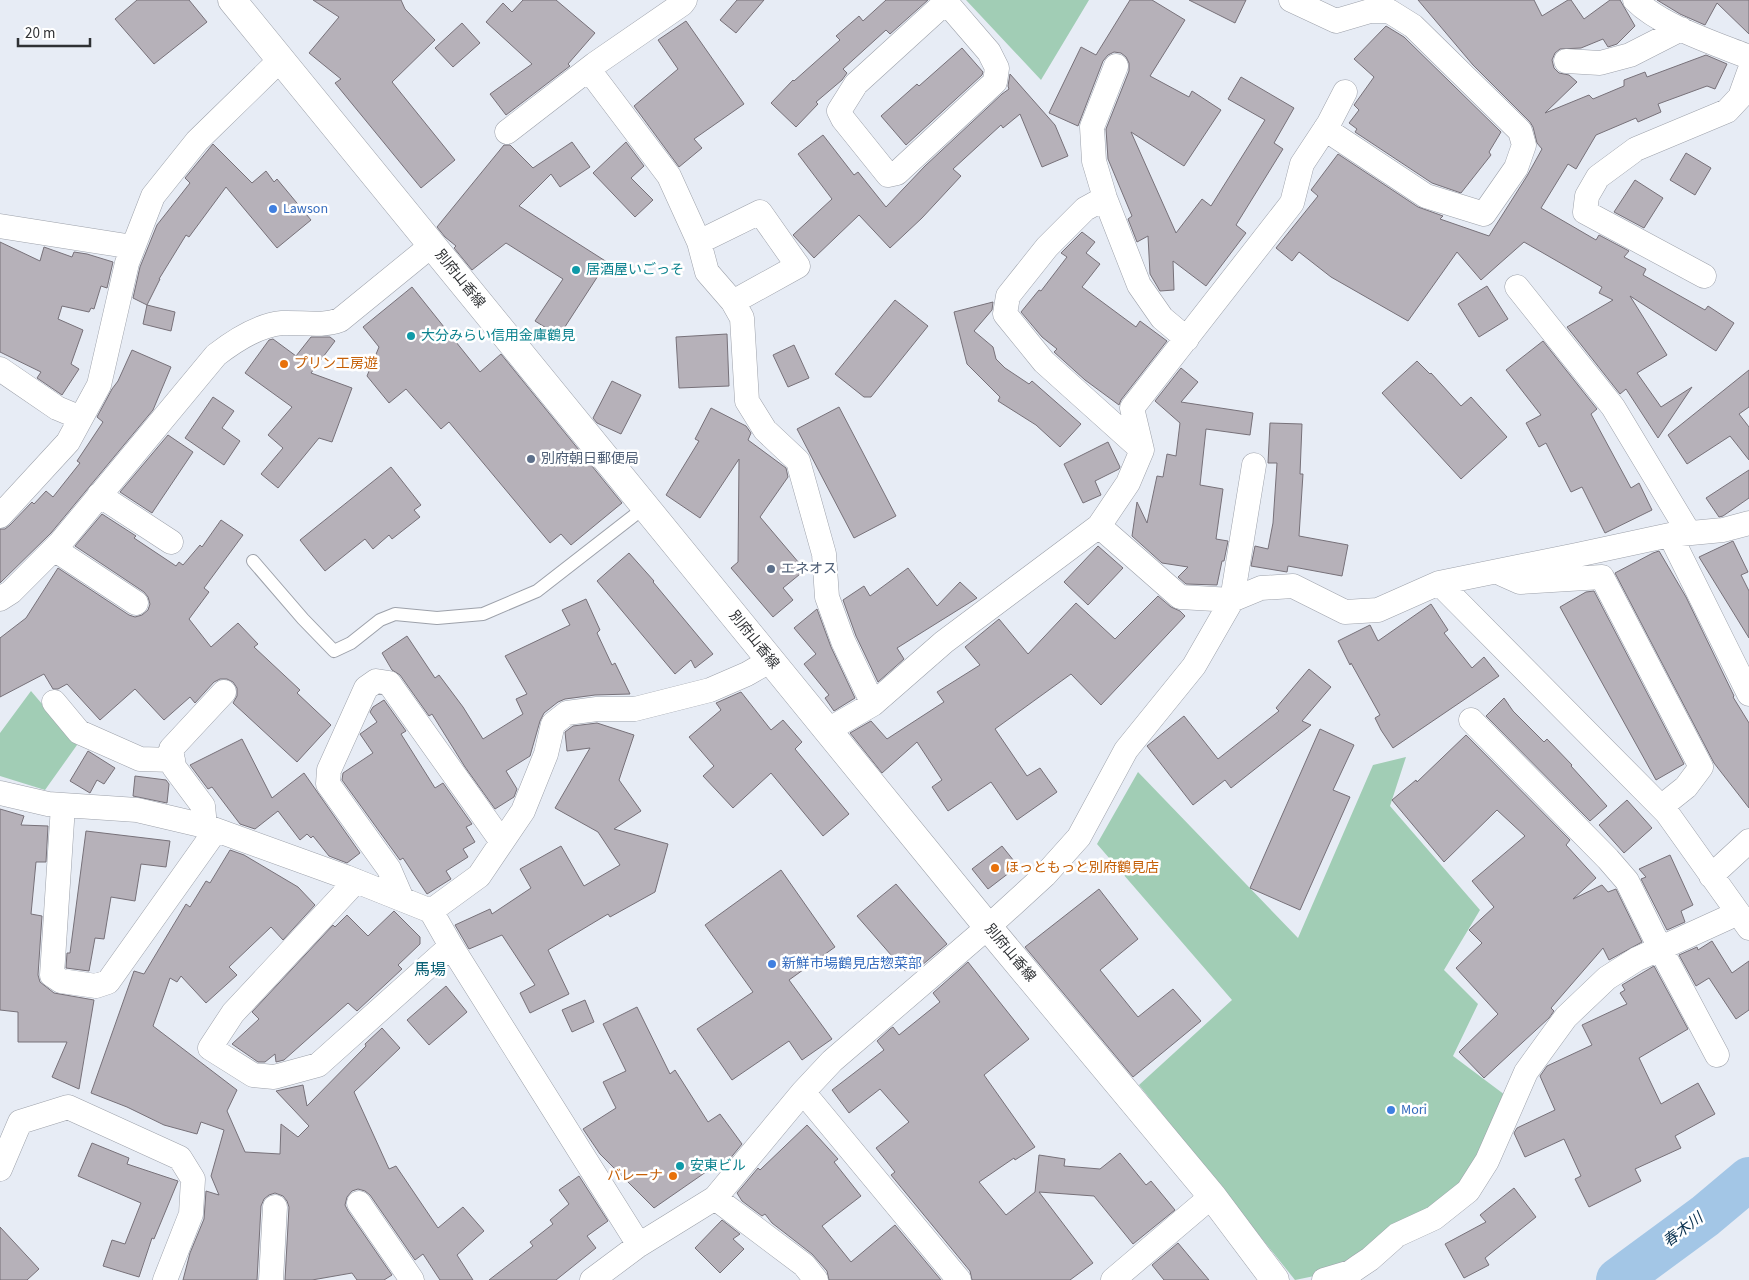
<svg xmlns="http://www.w3.org/2000/svg" width="1749" height="1280" font-family="'Source Sans 3','Noto Sans JP',sans-serif">
	<style>
		.green { fill: #a1cdb5 }
		.lines { fill: none; stroke-linecap: round; stroke-linejoin: round }
		.river { stroke: #a3c6e6; stroke-width: 44 }
		.building { fill: #b6b1b9; stroke: #777179 }
		.service-casing { stroke: #9da1aa; stroke-width: 14 }
		.minor-casing { stroke: #9da1aa; stroke-width: 25 }
		.secondary-casing { stroke: #9da1aa; stroke-width: 29 }
		.service { stroke: #fff; stroke-width: 12 }
		.minor { stroke: #fff; stroke-width: 24 }
		.secondary { stroke: #fff; stroke-width: 28 }
		.shop-dot { fill: #3f7fe0; stroke: #fff; stroke-width: 2 }
		.culture-dot { fill: #0f9aa8; stroke: #fff; stroke-width: 2 }
		.food-dot { fill: #e8710a; stroke: #fff; stroke-width: 2 }
		.service-dot { fill: #5c6f8a; stroke: #fff; stroke-width: 2 }
		.labels { text-anchor: middle; dominant-baseline: central; stroke-width: 5; stroke-linejoin: round; paint-order: stroke }
		.shop-label { font-size: 14px; fill: #366cbe; stroke: #fff; text-anchor: start }
		.culture-label { font-size: 14px; fill: #0d838f; stroke: #fff; text-anchor: start }
		.street-label { font-size: 14px; fill: #2f3134; stroke: #fff }
		.food-label { font-size: 14px; fill: #c56008; stroke: #fff; text-anchor: start }
		.service-label { font-size: 14px; fill: #4e5e75; stroke: #fff; text-anchor: start }
		.water-label { font-size: 15px; font-style: italic; fill: #062f4e; stroke: #fff }
		.quarter-label { font-size: 16px; fill: #0a6075; stroke: #fff }
	</style>
	<rect width="100%" height="100%" fill="#e7ecf5"/>
	<!-- green -->
	<path class="green" d="M966,0h123l-48,80z
		M31,691l46,54 -32,45 -45,-14v-43z
		M1406,757l-16,49 90,104 -36,60 34,34 -25,52 60,45 -26,60 -129,106 -63,13 -156,-195 93,-85 -135,-156 41,-72 160,166 75,-173z"/>
	<g class="lines">
		<!-- river -->
		<path class="river" d="M1618,1280l87,-64 44,-37"/>
	</g>
	<!-- building -->
	<path class="building" d="M137,0h52l18,22 -53,42 -39,-45z
		M313,0h88l4,9 30,31 -43,42 63,78 -34,28 -86,-105 6,-4 -32,-26 30,-36z
		M523,0h33l39,33 -27,31 2,2 -64,49 -16,-21 42,-30 -46,-42 17,-19 9,9z
		M737,0h27l-28,33 -16,-13z
		M886,0h42l-38,34 -4,-4 -43,39 4,4 -5,7 -26,22 2,2 -22,23 -25,-24 22,-23 1,1 46,-41 -4,-4 23,-20 4,5z
		M1130,0h22l33,20 -35,56 39,21 3,-6 29,19 -37,56 -53,-34 45,101 26,-34 9,7 54,-86 -37,-21 13,-22 53,31 -20,35 9,6 -47,76 10,8 -40,53 -33,-25 1,29 -14,1 -10,-17 -2,-38 -11,6 -9,-23 4,-3 -24,-57 -2,-30 23,-58v-8l-3,-6 -5,-4 -7,-1 -6,3 -5,6 -25,65 -29,-13 32,-66 15,8z
		M1189,0h57l-11,23z
		M1418,0h116l8,16 26,-16h3l13,19 26,-19h10l15,26 -18,18 -9,3 -5,-8 -22,9 -21,1 -5,4 -3,7 2,8 5,5 10,2 8,7 -32,31 44,-18 4,4 31,-13v-6l21,-8 2,5 59,-22 21,9 -12,25 -8,-3 -49,18 3,8 -23,10 -2,-4 -40,17 -20,34 -8,-5 -27,44 55,32 3,-5 30,16 -5,6 22,12 -3,6 62,35 3,-4 26,17 -18,28 -86,-55 37,59 -30,18 24,34 31,-20 -34,51 -32,-49 -6,5 -53,-67 46,-27 -14,-7 3,-6 -78,-45 -43,38 -24,-28 -49,69 -77,-44 -32,-25 -7,9 -16,-13 42,-52 -7,-6 27,-36 80,53 25,9 -3,3 49,17 38,-60 15,-27 -5,-6 -4,-16 -3,-5 -57,-57z
		M1657,0h92v34l-32,-31 -12,22 -25,-11z
		M686,21l58,83 -50,35 8,9 -23,19 -45,-61 44,-37 -20,-29z
		M462,23l18,20 -27,24 -18,-19z
		M1386,26l18,11 97,95 -12,20 2,3 -30,38 -29,-10 -77,-51 2,-3 -8,-6 10,-13 -5,-5 20,-28 -20,-18z
		M962,48l21,24 -1,3 -76,70 -25,-29 36,-32 2,2z
		M1010,74l45,51 13,31 -26,11 -22,-53 -17,14 -2,-3 -48,44 8,7 -39,42 -32,30 -31,-33 -45,43 -20,-22 -1,-1 39,-36 -34,-45 25,-19 31,40 4,-3 28,35 39,-41 77,-72 7,-5 -1,-3z
		M572,142l18,25 -30,20 -9,-13 -32,32 88,56 -48,74 -24,-15 28,-42 -57,-36 -34,27 -18,-22 2,-2 -11,-9 -8,-10 67,-82h6l23,23z
		M626,142l18,24 -13,12 22,22 -18,17 -42,-44z
		M213,144l39,39 14,-12 8,11 3,-3 34,41 -34,28 -51,-61 -37,50 -3,-2 -27,44h1l-13,26 -14,-7 7,-31 17,-42 33,-42 -5,-5z
		M1686,153l25,15 -16,27 -25,-15z
		M1635,180l28,18 -19,30 -30,-16z
		M1082,232l13,10 -9,11 14,11 -18,23 54,40 4,-6 27,20 -46,59 -2,5 -34,-25 -31,-28 3,-3 -15,-12 -21,-25 18,-22 2,1 26,-34 -6,-4z
		M0,242l40,19 4,-14 28,10 2,-5 13,2 26,8 -6,26 -6,-2 -7,23 -3,-1 -2,4 -27,-6 -4,13 25,11 -12,34 8,5 -17,26 -25,-17 4,-6 -41,-20z
		M1487,286l21,33 -29,18 -21,-33z
		M412,287l68,85 21,-18 121,149 -51,42 -10,-11 -11,9 -101,-121 -8,7 -35,-40 -17,14 -22,-27 12,-29 -16,-20z
		M895,300l33,26 -57,71h-7l-29,-23z
		M993,302l-1,8 -18,21 19,16 3,12 9,9 24,16 3,-3 49,43 -21,23 -24,-22 -38,-24 2,-4 -33,-33 -13,-52z
		M147,305l28,7 -4,19 -28,-7z
		M727,334l2,52 -50,2 -3,-51z
		M311,337h19l5,4 -24,32 41,15 -20,54 -13,-4 -41,50 -17,-14 22,-26 -15,-13 24,-28 -47,-34 24,-33 4,-1 23,17z
		M1543,341l54,68 -6,5 40,74 8,-5 13,27 -47,23 -23,-46 -11,5 -25,-49 -7,4 -13,-24 15,-8 -35,-45z
		M794,345l15,33 -21,9 -15,-32z
		M132,350l39,17 -18,43 -102,123 -51,50v-54h5l5,-4 22,-23 2,2 12,-13 7,6 27,-34 -3,-2 26,-39 -6,-5 15,-28 6,-8z
		M1417,361l13,13 1,-1 30,33 10,-9 36,40 -46,42 -79,-86z
		M1181,368l17,14 -17,20 72,11 -3,22 -44,-6 -6,56 23,4 -7,50 12,2 -4,20h-2l-5,24 -31,-1 -8,-7 10,-10 -26,-4 -30,-27 5,-34 10,21 10,-47 6,1 4,-23 9,2 4,-33 -25,-22z
		M1749,370v37l-10,7 10,13v33l-19,-24 -43,28 -19,-29z
		M612,381l29,14 -20,39 -24,-11 -4,-5z
		M213,397l21,14 -12,17 18,13 -16,24 -39,-27z
		M839,407l57,109 -42,22 -57,-109z
		M711,408l35,18 5,7 -3,7 38,28 2,9 -28,40 45,53 -22,18 10,12 -20,17 -42,-49 7,-6 1,-103 -39,59 -34,-23 33,-54 -4,-2z
		M1270,423l32,1 -2,50h3l-4,62 49,9 -6,31 -54,-10 -1,6 -36,-6 4,-20 13,3 5,-26 4,-60h-9z
		M168,435l25,17 -41,61 -32,-21z
		M1108,442l12,25 -1,2 -24,12 6,14 -18,8 -19,-39z
		M391,467l30,38 -7,5 6,7 -28,22 -3,-4 -16,14 -8,-10 -40,32 -25,-31z
		M1749,470v28l-26,18 -4,1 -13,-19z
		M102,514l34,22 -2,2 42,28 3,-4 4,3 17,-20 2,2 19,-27 22,15 -39,53 5,4 -20,27 22,28 27,-24 20,21 -4,3 46,43 -3,3 34,32 -34,37 -64,-59 4,-7v-8l-4,-6 -6,-3h-7l-6,3 -19,21 -5,-6 -26,23 -29,-31 -35,31 -33,-36 -9,5h-5l-9,-15 -44,23v-59l26,-20 32,-50 71,47 6,2 7,-2 6,-5 2,-6 -2,-7 -4,-5 -69,-46z
		M1733,541l15,31 -7,3 8,16v47l-50,-81z
		M1098,546l25,22 -35,37 -24,-23z
		M1659,551l27,46 48,99 -1,1 16,26v85l-35,-45 -99,-190 38,-20z
		M629,553l25,28 -1,1 60,72 -18,14 -4,-8 -16,14 -78,-93z
		M908,568l29,38 23,-24 17,16 -80,50 7,11 -26,23 -22,-46 -13,-36 21,-14 6,10z
		M1594,591l90,173 -28,16 -96,-173 26,-15z
		M1158,596l13,11 9,4 5,5 -84,89 -30,-31 -76,55 32,47 13,-8 17,24 -40,28 -26,-38 -43,29 -16,-24 10,-7 -25,-38 -35,31 -32,-40 21,-12 16,18 57,-37 -7,-10 43,-27 -15,-18 34,-28 29,35 48,-51 39,36z
		M586,599l14,31 -3,3 15,32 3,-2 15,31 -35,1 -30,4 -7,3 -14,11 -4,8 -10,35 -24,15 11,18 -3,8 -19,12 -30,-42 -33,-53 -3,2 -29,-41 -8,-5 -10,-17 25,-17 28,42 4,-3 24,32 20,32 40,-25 -7,-15 11,-5 -22,-38 65,-31 -8,-15z
		M1431,604l17,26 -4,3 28,35 12,-11 15,19 -106,72 -12,-18 -6,-12 5,-3 -29,-52 -1,2 -12,-24 32,-16 8,16z
		M817,609l14,38 24,51 -21,13 -9,-13 4,-3 -25,-31 12,-10 -22,-26z
		M1309,669l22,18 -29,34 9,4 -80,63 -6,-8 -32,25 -46,-59 37,-30 34,43 61,-48 -3,-3z
		M741,692l30,38 12,-10 19,22 -7,7 54,65 -26,22 -52,-63 -38,35 -30,-32 11,-10 -25,-29 32,-27 -5,-7z
		M1504,698l9,13 31,31 3,-3 25,26 -1,1 36,40 -17,15 -104,-105z
		M384,700l22,31 -5,3 34,54 8,-5 29,41 -6,3 9,15 -12,7 5,8 -22,14 5,8 -24,15 -24,-36 -3,2 -58,-80 1,-7 30,-20 -13,-19 17,-12 -7,-10 3,-5z
		M597,723l37,12 -15,45 22,31 -27,18 54,15 -13,48 -45,25 -2,-3 -60,36 21,44 -39,19 -10,-20 15,-8 -33,-50 -33,14 -14,-24 35,-16 2,5 39,-26 -11,-19 41,-23 23,40 36,-21 -22,-33 -43,-24 35,-60 -23,3 -2,-19 8,-6z
		M1320,729l34,16 -21,45 17,7 -50,113 -50,-22z
		M1466,735l104,105 -4,5 30,33 -23,21 29,-14 6,7 8,-3 26,53 -33,18 -6,-12 -52,60 3,3 -5,7 -65,60 -25,-26 39,-38 -42,-46 26,-25 -13,-13 25,-23 -22,-26 53,-45 -28,-26 -53,52 -52,-62 24,-20 1,2z
		M242,739l30,59 32,-25 56,80 -13,10 -18,-7 -16,-20 -2,2 -4,-4 -7,6 -22,-29 -23,18 -15,-5 -28,-37 -4,2 -18,-24z
		M88,751l27,17 -11,16 -7,-4 -7,13 -20,-12z
		M135,776l31,4 3,4 -2,19 -34,-7z
		M1627,800l25,28 -28,25 -25,-28z
		M0,809l24,7 -3,9 27,1 -2,36h-10l-5,52 11,2 -4,59 2,7 14,11 40,7 -15,89 -27,-12 15,-35h-49v-30l-18,-2z
		M86,831l84,10 -4,26 -25,-3 -6,37 -24,-4 -7,42 -9,-1 -6,33 -23,-3 1,-15h3z
		M1002,846l16,20 -30,23 -16,-20z
		M230,850l14,5 54,32 17,18 -32,35 -12,-13 -42,40 8,8 -31,28 -25,-27 -4,6 -7,-4 -17,48 84,64 -10,21 18,41 35,2 1,-30 17,13 11,-11 -33,-35 27,-6 4,21 59,-60 -1,-2 17,-16 18,20 -46,44 35,77 7,-3 42,62 25,-21 21,24 -27,24 16,25h-33l-17,-26 -8,6 -45,-65 -5,-4 -7,-2 -6,2 -5,6 -2,8 3,6 44,64 -8,5h-27l-5,-7 -40,7h-27l4,-73 -2,-6 -4,-5 -8,-3 -6,2 -5,4 -3,7 -4,74h-74l7,-27 14,-34 2,-28 13,4 -8,-19 13,-46 -23,-8 -4,12 -33,-9 -37,-18 -36,-14 43,-122 10,3 42,-70 4,3 16,-26 4,2z
		M1670,855l23,50 -12,6 4,11 -18,8 -26,-51 5,-2 -7,-8z
		M781,870l54,77 -46,33 43,59 -30,21 -13,-19 -57,39 -35,-51 56,-37 -48,-67z
		M896,884l51,60 -32,27 -4,-5 -6,5 -48,-55z
		M1099,889l39,50 -38,31 38,47 35,-28 28,32 -68,56 -108,-130z
		M394,911l26,26v7l-22,21 4,4 -45,42 -9,-8 -64,57 -8,2 -1,-8 -10,8h-7l-26,-18 27,-25 -7,-7 81,-87 2,2 12,-12 21,21z
		M1712,941l20,32 17,-12v49l-13,9 -27,-41 -13,8 -17,-31 18,-8 1,3z
		M968,962l61,77 -45,36 51,72 -20,13 -1,-2 -35,24 27,33 29,-23 4,-37 26,4 -1,7 36,3 20,-16 26,32 5,-4 24,29 -42,34 -39,-48 -55,-4 54,71 -23,17h-98l-2,-9 -79,-96 4,-3 -19,-24 33,-26 -29,-33 -31,24 -17,-23 52,-40 -7,-9 13,-12 3,-2 6,8 41,-33 -7,-9z
		M1654,966l34,63 -49,29 22,46 37,-21 17,31 -40,22 6,12 -46,21 6,12 -52,26 -14,-28 6,-3 -17,-37 -39,18 -11,-24 3,-5 38,-18 -15,-34 7,-10 45,-21 -10,-20 45,-21 -7,-11 5,-3 -3,-5z
		M446,986l21,26 -38,33 -22,-25z
		M585,1000l9,22 -22,10 -10,-22z
		M637,1007l33,67 5,-4 33,52 12,-8 22,30 -22,27 -4,-6 -62,43 -54,-54 -17,-25 33,-21 -13,-26 23,-11 -23,-47z
		M807,1125l31,34 -4,3 27,34 -39,30 29,36 44,-37 46,55h-112l-2,-9 -15,-17 -40,-31 -7,-9 -3,2 -20,-15 -5,-8 21,-25 2,2z
		M92,1143l37,15 -2,6 51,17 -24,58 -2,-1 -13,39 -36,-11 9,-26 13,4 16,-41 -63,-27z
		M579,1176l29,45 -21,15 9,12 -40,32h-67l44,-34 -3,-4 23,-18 -3,-4 19,-16 -10,-14z
		M1514,1188l22,29 -51,41 4,7 -25,13 -19,-34 41,-22 -6,-7z
		M722,1220l18,14 -7,5 11,10 -24,24 -25,-25z
		M0,1227l39,42 -12,11h-27z
		M1178,1243l31,37h-45l-12,-15z"/>
	<g class="lines">
		<!-- service casing -->
		<g class="service-casing">
			<path id="service" d="M253,561l50,58 31,32 17,-8 29,-23 15,-6 42,4 46,-4 54,-23 108,-84"/>
		</g>
		<!-- minor casing -->
		<g class="minor-casing">
			<path id="minor" d="M944,0l2,2 43,50 8,16 -2,14 -98,91 -9,2 -45,-56 -4,-8 17,-27 90,-82
				M1291,0l45,21 34,-10h19l24,15 107,105 4,14 -8,23 -32,46 -58,-18 -101,-67
				M1635,0c26,26 79,43 114,57
				M1566,61l34,2 30,-8 51,-26
				M1116,66l-24,61 2,34 11,37 34,87 23,33 25,21
				M589,70l80,106 30,66 8,30 26,30 9,16 5,83 18,29 33,31 26,93 3,43 16,44 30,63
				M507,132l88,-68 87,-60 3,-4
				M1105,198l-20,11 -38,38 -39,49 -3,18 39,48 98,88
				M0,226l133,21
				M699,242l61,-30 38,54 -65,36
				M1704,276l-119,-64 2,-16 11,-19 38,-28 91,-38 13,-14 9,-25
				M1517,287l96,120 76,126
				M0,369l57,39 24,10
				M99,495l72,47
				M0,516l68,-74 31,-57 28,-122 26,-67 44,-55 84,-82
				M1099,526l81,71 52,3 29,-12 32,-2 52,26 33,-2 61,-27 138,-28 93,-20 53,-5 26,-7
				M1670,535l79,159
				M54,549l82,54
				M1502,574l18,8 82,-5 99,190 -15,20 -25,20
				M1439,583l228,230 82,115
				M0,599l11,-7 50,-50 155,-187c18,-14 43,-30 66,-32 20,-1 39,4 58,-3l92,-75
				M54,702l25,30 61,27 33,1
				M1471,720l137,139 19,22 33,67 57,107
				M828,730l45,-26 71,-62 155,-116 29,-43 14,-33 -10,-42 160,-205 10,-39 27,-41 16,-31
				M0,793l48,11 89,6 68,16 141,51 85,34 20,35 188,299
				M63,806l-11,169 9,6 35,5 12,-4 108,-152
				M205,826l-2,-20 -29,-39 -3,-18 53,-57
				M1711,876l38,-35
				M356,881l-123,132 -23,35 43,27 21,2 44,-12 133,-119
				M402,899l-13,-30 -61,-85 1,-14 37,-82 10,-7 13,2 113,159
				M431,911l48,-35 44,-65 23,-57 7,-30 14,-11 30,-4h38l75,-19 37,-16 24,-14
				M803,1092l156,188
				M0,1169l20,-47 48,-15 112,51 13,21 -2,35 -26,66
				M715,1198l89,67 12,15
				M359,1203l53,77
				M271,1280l4,-73
				M592,1280l47,-35 76,-47 88,-106 29,-31 156,-134 57,-52 34,-38 47,-87 68,-84 38,-66 22,-135
				M1113,1280l99,-84
				M1324,1280l27,-8 7,-5 12,-8 27,-24 37,-17 34,-27 19,-30 39,-89 40,-55 41,-39 30,-19 101,-46"/>
		</g>
		<!-- secondary casing -->
		<g class="secondary-casing">
			<path id="secondary" d="M232,0l756,927 224,269 63,84"/>
		</g>
		<!-- service -->
		<use href="#service" class="service"/>
		<!-- minor -->
		<use href="#minor" class="minor"/>
		<!-- secondary -->
		<use href="#secondary" class="secondary"/>
	</g>
	<!-- markers -->
	<g class="shop-dot">
		<circle cx="273" cy="209" r="5"/>
		<circle cx="772" cy="964" r="5"/>
		<circle cx="1391" cy="1110" r="5"/>
	</g>
	<g class="culture-dot">
		<circle cx="576" cy="270" r="5"/>
		<circle cx="411" cy="336" r="5"/>
		<circle cx="680" cy="1166" r="5"/>
	</g>
	<g class="food-dot">
		<circle cx="284" cy="364" r="5"/>
		<circle cx="995" cy="868" r="5"/>
		<circle cx="673" cy="1176" r="5"/>
	</g>
	<g class="service-dot">
		<circle cx="531" cy="459" r="5"/>
		<circle cx="771" cy="569" r="5"/>
	</g>
	<g class="labels">
		<!-- shop labels -->
		<g class="shop-label">
			<text x="283" y="209">Lawson</text>
			<text x="782" y="964">新鮮市場鶴見店惣菜部</text>
			<text x="1401" y="1110">Mori</text>
		</g>
		<!-- culture labels -->
		<g class="culture-label">
			<text x="586" y="270">居酒屋いごっそ</text>
			<text x="421" y="336">大分みらい信用金庫鶴見</text>
			<text x="690" y="1166">安東ビル</text>
		</g>
		<!-- street labels -->
		<g class="street-label">
			<text transform="translate(460 279) rotate(51)">別府山香線</text>
			<text transform="translate(754 640) rotate(51)">別府山香線</text>
			<text transform="translate(1010 953) rotate(50)">別府山香線</text>
		</g>
		<!-- food labels -->
		<g class="food-label">
			<text x="294" y="364">プリン工房遊</text>
			<text x="1005" y="868">ほっともっと別府鶴見店</text>
			<text x="663" y="1176" text-anchor="end">バレーナ</text>
		</g>
		<!-- service labels -->
		<g class="service-label">
			<text x="541" y="459">別府朝日郵便局</text>
			<text x="781" y="569">エネオス</text>
		</g>
		<!-- water labels -->
		<g class="water-label">
			<text transform="translate(1683 1230) rotate(-37)">春木川</text>
		</g>
		<!-- quarter labels -->
		<g class="quarter-label">
			<text x="430" y="970">馬場</text>
		</g>
	</g>
	<!-- scale -->
	<path d="M18 38v8h72v-8" fill="none" stroke="#2f3134" stroke-width="2.5"/>
	<text x="25" y="38" font-size="15" fill="#2f3134" stroke="#ffffff" stroke-width="4" paint-order="stroke">20 m</text>
</svg>
